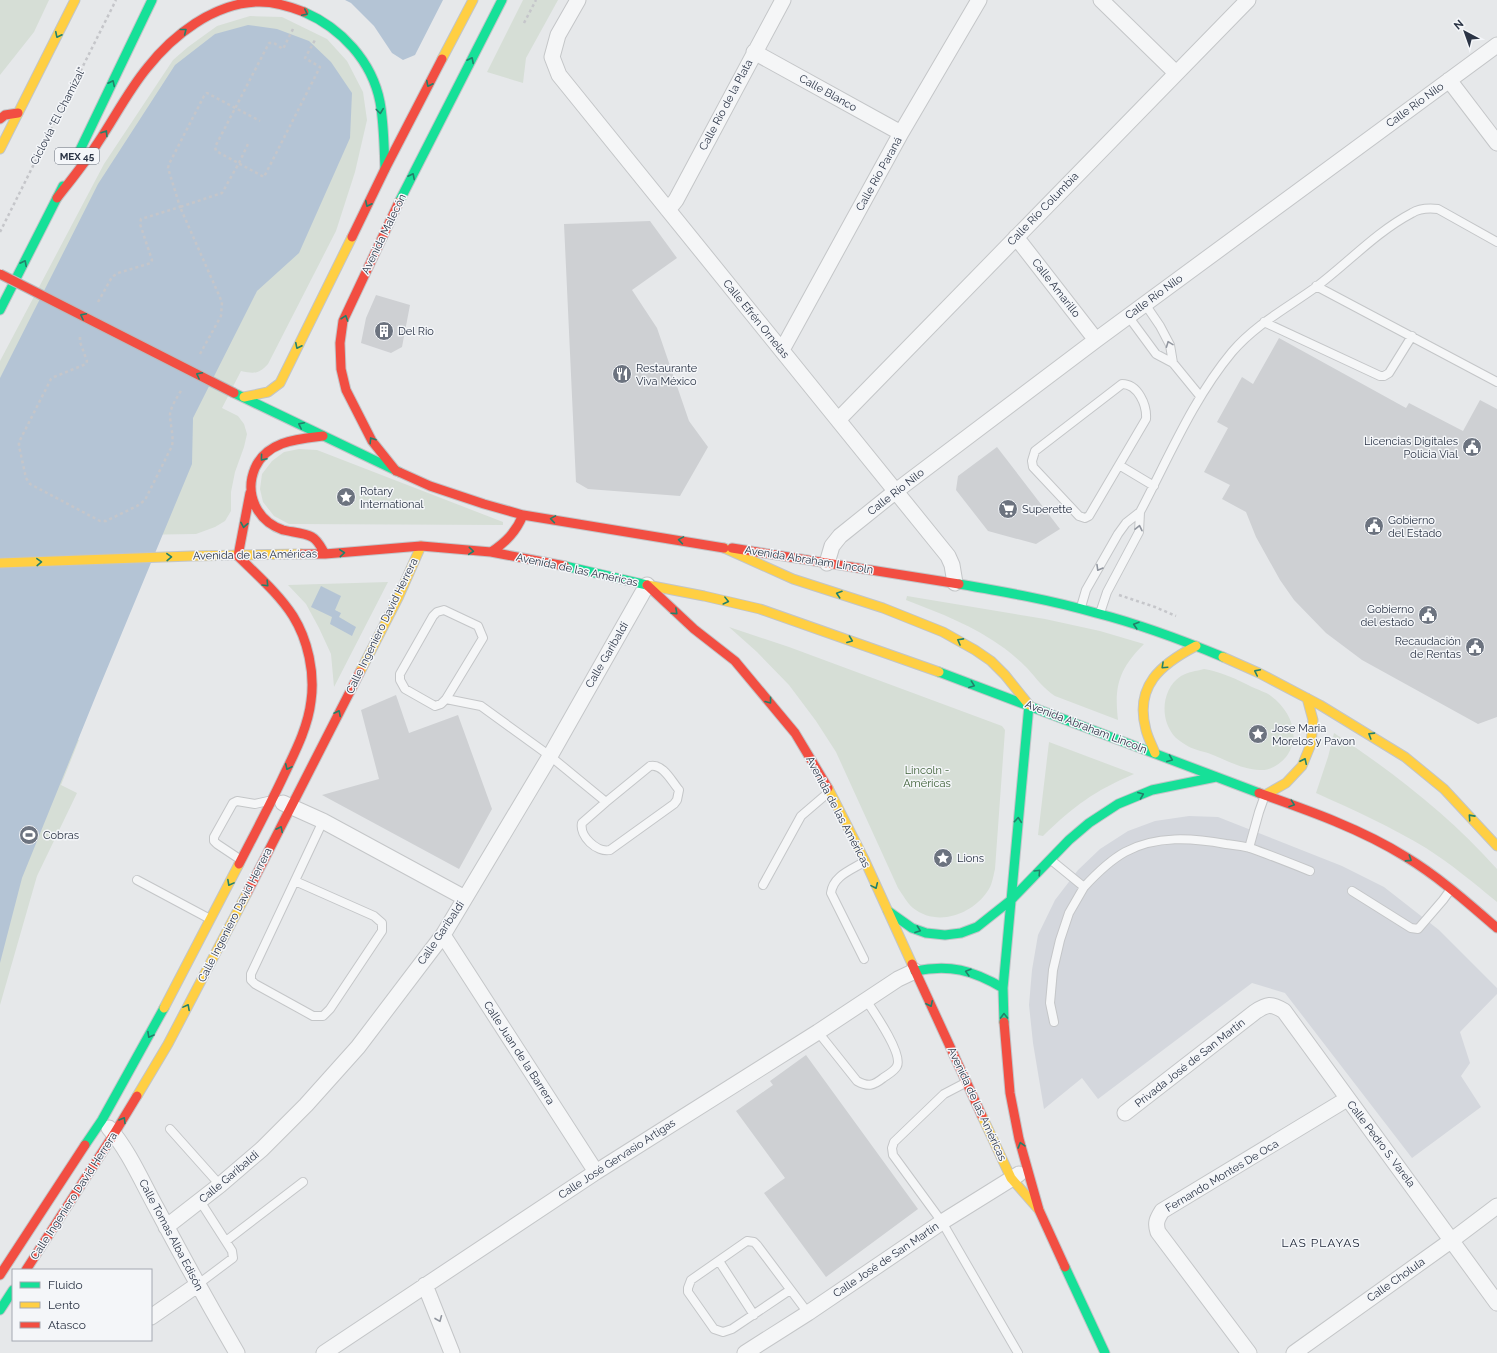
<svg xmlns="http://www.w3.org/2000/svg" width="1497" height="1353" font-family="Raleway,sans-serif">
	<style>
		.built { fill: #d4d7dd }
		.green { fill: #d6ded6 }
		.water { fill: #b4c4d5 }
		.building { fill: #ced0d3 }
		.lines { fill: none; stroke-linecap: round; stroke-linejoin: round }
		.lane-casing { stroke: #c4c6c8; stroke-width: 10 }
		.street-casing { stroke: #c4c6c8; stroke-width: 17 }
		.fast-casing { stroke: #c2c5c8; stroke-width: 11 }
		.slow-casing { stroke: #c2c5c8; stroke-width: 11 }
		.jam-casing { stroke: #c2c5c8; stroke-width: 11 }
		.path { stroke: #c5c6ca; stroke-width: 2.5; stroke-dasharray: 3 3; stroke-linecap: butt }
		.lane { stroke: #f5f6f7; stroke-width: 8 }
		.street { stroke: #f5f6f7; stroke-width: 15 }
		.fast { stroke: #16e098; stroke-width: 9 }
		.slow { stroke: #ffcf43; stroke-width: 9 }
		.jam { stroke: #f24e42; stroke-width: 9 }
		.jam-bridge-casing { stroke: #b8bbbf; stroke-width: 11; stroke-linecap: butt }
		.jam-bridge { stroke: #f24e42; stroke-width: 9 }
		.oneway { stroke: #22816a }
		.oneway2 { stroke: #90959e }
		.labels { text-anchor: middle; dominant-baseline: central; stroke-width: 3; stroke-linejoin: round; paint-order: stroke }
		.shield { fill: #f4f6f9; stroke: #676e7b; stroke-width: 1 }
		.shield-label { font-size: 10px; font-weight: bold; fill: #2b3445 }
		.street-label { font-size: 11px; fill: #2b3445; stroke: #f4f6f9 }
		.poi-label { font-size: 11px; fill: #2b3445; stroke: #f4f6f9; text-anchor: start }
		.park-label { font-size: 11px; fill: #3f6138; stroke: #f4f6f9 }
		.neighbourhood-label { font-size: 12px; letter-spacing: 1px; fill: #1d2536; stroke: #f4f6f9 }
	</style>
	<rect width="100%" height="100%" fill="#e6e8ea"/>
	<!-- built -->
	<path class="built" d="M1189,816l29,1 124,49 42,21 55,43 58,58v6l-37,38 10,31 -9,13 20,31 -69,51 -127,-165 -33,-10 -154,116 -16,-21 -38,31 -11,-66 -4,-38 3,-35 6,-35 17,-35 23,-30 22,-21 28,-18 27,-10z"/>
	<!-- green -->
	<path class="green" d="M0,0h49l-15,32 -34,43z
		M523,0h35l-32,58 -3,25 -36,-11z
		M250,16l32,1 45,22 20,22 16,31 4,28 -12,52 -19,59 -68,133c-9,10 -14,10 -27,7l-19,37 16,8 6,8 3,10 -3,13 -9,25 -4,20v19l-6,10 -10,6 -19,7 -196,3v-176l104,-197 69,-104 15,-13 29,-21z
		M299,449l18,1 186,72v3l-214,-1 -15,-8 -11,-14 -3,-13 2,-15 10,-13 12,-9z
		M388,582l-54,105 -3,-33 -12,-26 -13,-24 -18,-19z
		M907,596l138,23 55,12 44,13c-25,25 -30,42 -26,76l-63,-24c-11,-7 -19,-18 -28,-28 -7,-7 -15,-14 -23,-20 -30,-22 -64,-35 -98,-48z
		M729,627l60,20 213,79 3,4 -10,139c-2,8 -3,17 -8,23 -16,23 -50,35 -74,16 -6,-5 -10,-13 -15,-20l-62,-136 -20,-31 -27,-36 -32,-33z
		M1204,669c18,3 32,10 48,18 6,3 14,5 19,9 19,14 31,40 15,61 -6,7 -16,14 -26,13 -17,0 -36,-11 -52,-17 -7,-2 -16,-4 -22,-8 -4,-2 -7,-5 -10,-7 -17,-17 -15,-49 5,-62 7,-4 15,-5 23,-7z
		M0,706l79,34 -18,45 16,8 -40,83 -37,129z
		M1334,733c59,39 116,83 163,136v33c-23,-19 -46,-38 -71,-54 -35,-21 -72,-38 -110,-55l12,-36z
		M1049,742l85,32c-40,17 -60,32 -91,62l-5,-1z"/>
	<!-- water -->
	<path class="water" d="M345,0h98l-28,55 -12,5 -11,-7 -18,-27 -23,-23z
		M248,25l29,4 32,12 22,21 21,31 -2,45 -51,115 -42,38 -64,127 -1,46 -95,229 -75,185 -22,85v-585l98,-194 77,-119 40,-31z
		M321,586l20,10 -6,14 6,3 -2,4 17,10 -4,9 -22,-12 2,-7 -21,-10z"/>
	<!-- building -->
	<path class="building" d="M650,221l27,37 -45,32 25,38 32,93 19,26 -28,49 -92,-7 -12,-7 -12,-258z
		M376,295l34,10 -8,42 -11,6 -30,-10 5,-25z
		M1279,338l127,70 3,-5 54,28 17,-31 17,9v308l-19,7 -116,-64 -36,-27 -32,-33 -14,-20 -24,-43 -10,-25 -24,-13 8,-14 -26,-13 24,-44 -11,-6 25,-45 11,7z
		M997,447l63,82 -24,15 -48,-13 -32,-41 2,-14z
		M396,695l13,38 49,-18 34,94 -33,60 -137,-74 57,-16 -18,-69z
		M806,1055l112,154 -92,68 -62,-84 21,-15 -49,-67 37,-26 -3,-4z"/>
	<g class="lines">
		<!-- lane casing -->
		<g class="lane-casing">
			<path id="lane" d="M1316,286l181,96
				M1145,304l15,22 10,19 3,18
				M1128,316l28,38 17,9 27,33
				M1264,322l116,54h4l5,-3 23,-37
				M1119,465l27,-46c1,-14 -8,-35 -24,-35l-87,67 -3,10 1,6 46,49 6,2 4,-2 30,-51 35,21
				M1081,607l5,-17 32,-56 8,-11 14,-11c29,-55 53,-113 92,-160 24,-28 55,-44 84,-65 32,-24 60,-55 96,-74 8,-5 17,-5 26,-4l59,33
				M1100,613l7,-21 32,-60 1,-20
				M446,699l37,-61 -5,-12 -34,-16 -7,2 -4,4 -33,58v6l5,9 30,17 6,-2 5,-5 35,7 69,50 56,46 44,-36c13,-3 22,16 29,24l-2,10 -3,4 -64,46c-13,3 -31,-14 -28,-27l24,-21
				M1249,848l10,-36 6,-17
				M241,860l-24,-16 -3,-3v-4l19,-34 4,-2 18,3 13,-3
				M1051,860l33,27 -15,26 -9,27 -7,30 -3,33 4,19
				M137,880l73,39
				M295,881l79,35 8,7v8l-52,78 -7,7h-10l-58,-32 -4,-4v-6l72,-153
				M763,885l38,-69 28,-24
				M1084,887c12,-13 25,-26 41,-35 31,-17 68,-14 101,-8 8,1 17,2 24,4 20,7 40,15 60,23
				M1352,891l59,37 7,1 25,-29 8,-11
				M864,959l-33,-66c2,-17 20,-23 33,-31
				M818,1032l39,49c11,6 16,5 26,-3 4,-3 12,-7 14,-12 6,-12 -23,-54 -31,-66
				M967,1082l-23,12 -50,48 -2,6 1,7 49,67 76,131
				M170,1129l50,56
				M226,1241l77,-59
				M719,1261l35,54
				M197,1285l36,-27 -1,-7 -32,-50
				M790,1290l-58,39 -9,3 -9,-3 -26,-37v-4l3,-8 56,-39 7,1 3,3 51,68"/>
		</g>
		<!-- street casing -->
		<g class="street-casing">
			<path id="street" d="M578,0l-20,35 -6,22 7,18 389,481 4,9 3,18
				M1101,0l75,73
				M754,52l147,81
				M1449,80l48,63
				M668,210l8,-10 107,-200
				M1016,237l80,103
				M782,350l119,-217 78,-133
				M838,420l410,-420
				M827,563l5,-17 8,-10 56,-45 200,-151 401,-295
				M283,803l40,18 142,77
				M443,935l153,237
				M1125,1113l130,-101c12,-8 16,-9 29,-1l213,292
				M109,1128c20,23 33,54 48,81 26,49 52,96 80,144
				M166,1227l54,-42 42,-36 44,-44 52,-58 85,-112 107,-179 97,-171
				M425,1285l27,68
				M151,1317l46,-32
				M324,1353l272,-181 222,-140 80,-53 17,-8
				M745,1353l63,-40 134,-91 77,-48
				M1249,1353l-91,-121c-3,-9 -1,-13 4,-21l185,-112
				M1294,1353l158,-113 45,-34"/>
		</g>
		<!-- fast casing -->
		<g class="fast-casing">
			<path id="fast" d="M304,12c37,16 68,49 76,90 4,22 4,45 5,67
				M80,150l72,-150
				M399,202l103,-202
				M0,310l63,-124
				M234,393l165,79
				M565,566l82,19
				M959,584c46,8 92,16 137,29 43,11 86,27 127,44
				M939,672l320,121
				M888,911l24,17 14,5 19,2 16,-2 16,-6 34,-27 58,-60 20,-17 29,-19 34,-14 64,-13
				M915,971c35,-7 57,-1 88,17
				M1004,1022l-1,-34 26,-283
				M85,1145l17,-25 62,-112
				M1065,1267l40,86
				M0,1310l13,-20"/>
		</g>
		<!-- slow casing -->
		<g class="slow-casing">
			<path id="slow" d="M442,59l31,-59
				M0,149l75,-149
				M244,397l24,-5 12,-9 72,-146
				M724,548l69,31 90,29 60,24 32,18 16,11 14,14 24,30
				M0,563l191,-7 110,-2
				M647,585l57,11 56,13 179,63
				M1223,657l36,16 61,32 85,52 39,32 53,57
				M360,672l38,-74 23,-52
				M1155,753c-3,-8 -7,-15 -9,-23 -12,-44 15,-66 50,-84
				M828,788l37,73 47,103
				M1265,795l21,-12 16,-17 9,-22 2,-24 -6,-22
				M164,1008l75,-144
				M137,1096l31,-52 79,-151
				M982,1116l29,62 28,32"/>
		</g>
		<!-- jam casing -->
		<g class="jam-casing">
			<path id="jam" d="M0,119l5,-4 13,-2
				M57,198c14,-18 28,-35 40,-54 17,-25 31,-53 50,-76 26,-33 66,-64 109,-66 17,-1 33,4 48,10
				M352,237l33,-68 57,-110
				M323,436c-26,3 -56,5 -68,32 -11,26 2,53 28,62 8,2 22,3 29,7 6,3 10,12 13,17
				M396,471l-24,-30 -26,-51 -5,-21 -1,-26 3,-22 56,-119
				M399,472l31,14 54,18 39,11 201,33
				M732,548l227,36
				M491,552c15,-10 25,-20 32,-37
				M301,554h24l96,-8 70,6 74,14
				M238,556c19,19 41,38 55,60 15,24 22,57 18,85 -3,26 -16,51 -27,74 -14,30 -30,60 -45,89
				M238,556l12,-63
				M647,585l47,44 41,32 60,72 33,55
				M1259,793c51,18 102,36 147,64 33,20 62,46 91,71
				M247,893l113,-221
				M912,964l70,152
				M1004,1022l6,71 9,46 20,71 26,57
				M26,1270l88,-136 23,-38
				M0,1275l85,-130"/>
		</g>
		<!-- path -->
		<path class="path" d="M524,23l12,-23
			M293,29l-10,20 -9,-6h-5l-54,104 1,4 48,26 56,-110 -15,-9 10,-18
			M0,232l116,-232
			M98,302l14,-25 6,-4 33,-10 1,-3 -12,-36 1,-5 39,-12 -12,-39 1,-4 35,-68 3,-3 53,28
			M80,337v5l7,19 -1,3 -32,13 -3,2 -32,63v4l7,32 4,6 70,37h6l31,-15 8,-6 27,-54c2,-11 -2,-21 -2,-32 1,-8 8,-18 12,-25
			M200,354l21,-38 1,-14 -42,-95 42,-14 17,-30 9,-19
			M1119,595l36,12 21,9"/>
		<!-- lane -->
		<use href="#lane" class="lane"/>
		<!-- street -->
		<use href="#street" class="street"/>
		<!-- fast -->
		<use href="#fast" class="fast"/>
		<!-- slow -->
		<use href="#slow" class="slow"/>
		<!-- jam -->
		<use href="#jam" class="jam"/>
		<!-- jam-bridge casing -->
		<g class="jam-bridge-casing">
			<path id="jam-bridge" d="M0,274l234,119"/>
		</g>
		<!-- jam-bridge -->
		<use href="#jam-bridge" class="jam-bridge"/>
	</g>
	<!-- one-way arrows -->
	<defs><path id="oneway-chevron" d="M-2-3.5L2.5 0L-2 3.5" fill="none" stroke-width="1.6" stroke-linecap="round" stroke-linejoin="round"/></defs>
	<g class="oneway">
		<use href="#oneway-chevron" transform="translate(305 13) rotate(25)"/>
		<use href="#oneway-chevron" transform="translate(184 31) rotate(-38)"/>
		<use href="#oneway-chevron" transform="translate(58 35) rotate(116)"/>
		<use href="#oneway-chevron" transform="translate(471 60) rotate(-63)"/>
		<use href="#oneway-chevron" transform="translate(112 83) rotate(-64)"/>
		<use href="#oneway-chevron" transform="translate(429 84) rotate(117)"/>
		<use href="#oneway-chevron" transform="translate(380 111) rotate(83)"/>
		<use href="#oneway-chevron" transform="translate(105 133) rotate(-58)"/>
		<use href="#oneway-chevron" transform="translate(412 176) rotate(-63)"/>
		<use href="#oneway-chevron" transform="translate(368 204) rotate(116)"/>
		<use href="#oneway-chevron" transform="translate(24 263) rotate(-63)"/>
		<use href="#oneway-chevron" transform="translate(83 316) rotate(-153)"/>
		<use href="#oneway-chevron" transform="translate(345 318) rotate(-71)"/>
		<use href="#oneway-chevron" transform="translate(298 346) rotate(116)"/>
		<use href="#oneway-chevron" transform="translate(199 375) rotate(-153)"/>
		<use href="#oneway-chevron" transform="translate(301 425) rotate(-154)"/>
		<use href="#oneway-chevron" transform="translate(372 440) rotate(-123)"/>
		<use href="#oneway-chevron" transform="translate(263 458) rotate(130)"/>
		<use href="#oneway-chevron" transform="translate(553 519) rotate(-171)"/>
		<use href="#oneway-chevron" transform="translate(244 525) rotate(100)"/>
		<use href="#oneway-chevron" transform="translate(681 540) rotate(-171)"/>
		<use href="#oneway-chevron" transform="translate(471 551) rotate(5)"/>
		<use href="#oneway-chevron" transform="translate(342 553) rotate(-5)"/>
		<use href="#oneway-chevron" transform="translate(169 557) rotate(-2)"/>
		<use href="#oneway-chevron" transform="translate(39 562) rotate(-2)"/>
		<use href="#oneway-chevron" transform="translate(266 584) rotate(46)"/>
		<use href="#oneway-chevron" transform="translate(839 594) rotate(-162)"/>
		<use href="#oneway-chevron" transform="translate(726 601) rotate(14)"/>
		<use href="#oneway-chevron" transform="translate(675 612) rotate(42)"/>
		<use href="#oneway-chevron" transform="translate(1136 625) rotate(-163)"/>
		<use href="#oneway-chevron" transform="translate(850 640) rotate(21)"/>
		<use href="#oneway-chevron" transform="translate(960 641) rotate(-151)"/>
		<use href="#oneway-chevron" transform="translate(1164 666) rotate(137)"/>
		<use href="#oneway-chevron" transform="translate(1257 672) rotate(-154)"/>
		<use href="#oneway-chevron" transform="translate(972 685) rotate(20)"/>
		<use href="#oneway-chevron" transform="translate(769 701) rotate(52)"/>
		<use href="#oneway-chevron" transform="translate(338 713) rotate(-63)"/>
		<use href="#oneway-chevron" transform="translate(1371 735) rotate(-148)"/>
		<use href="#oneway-chevron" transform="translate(1170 759) rotate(22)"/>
		<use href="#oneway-chevron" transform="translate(1304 761) rotate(-65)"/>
		<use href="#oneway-chevron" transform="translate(288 767) rotate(115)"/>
		<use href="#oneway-chevron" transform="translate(1141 795) rotate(-22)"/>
		<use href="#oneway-chevron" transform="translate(1292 804) rotate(19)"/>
		<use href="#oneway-chevron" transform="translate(1471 817) rotate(-132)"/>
		<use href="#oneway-chevron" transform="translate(1018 820) rotate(-85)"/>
		<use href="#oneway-chevron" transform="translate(280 829) rotate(-63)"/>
		<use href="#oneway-chevron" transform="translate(1409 859) rotate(33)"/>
		<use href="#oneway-chevron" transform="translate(1038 872) rotate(-46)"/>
		<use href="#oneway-chevron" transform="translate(230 883) rotate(118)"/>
		<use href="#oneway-chevron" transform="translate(875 886) rotate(66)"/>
		<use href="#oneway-chevron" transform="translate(918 930) rotate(20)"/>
		<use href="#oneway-chevron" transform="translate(968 972) rotate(-164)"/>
		<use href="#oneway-chevron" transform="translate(930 1004) rotate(65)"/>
		<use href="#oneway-chevron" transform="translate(187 1007) rotate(-62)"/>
		<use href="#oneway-chevron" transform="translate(1004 1016) rotate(-91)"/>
		<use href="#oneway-chevron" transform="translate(150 1035) rotate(119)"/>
		<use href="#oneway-chevron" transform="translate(123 1120) rotate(-59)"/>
		<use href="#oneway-chevron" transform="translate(1021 1145) rotate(-106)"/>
	</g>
	<g class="oneway2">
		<use href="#oneway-chevron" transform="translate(1169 344) rotate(-111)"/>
		<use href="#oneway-chevron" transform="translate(1139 528) rotate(-78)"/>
		<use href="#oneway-chevron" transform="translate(1099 568) rotate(120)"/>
		<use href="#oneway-chevron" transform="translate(439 1319) rotate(68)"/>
	</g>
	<!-- icons -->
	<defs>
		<g id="building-disc" transform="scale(1)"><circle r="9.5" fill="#6c737f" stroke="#f4f6f9"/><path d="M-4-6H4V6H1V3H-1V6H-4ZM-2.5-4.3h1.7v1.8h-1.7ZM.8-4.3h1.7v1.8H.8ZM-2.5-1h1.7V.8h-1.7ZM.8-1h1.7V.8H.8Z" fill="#fff"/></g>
		<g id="restaurant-disc" transform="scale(1)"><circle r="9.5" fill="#6c737f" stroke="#f4f6f9"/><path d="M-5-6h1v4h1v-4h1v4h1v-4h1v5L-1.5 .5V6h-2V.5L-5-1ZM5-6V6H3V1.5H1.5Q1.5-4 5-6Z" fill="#fff"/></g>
		<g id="civic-disc" transform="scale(1)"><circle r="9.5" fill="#6c737f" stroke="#f4f6f9"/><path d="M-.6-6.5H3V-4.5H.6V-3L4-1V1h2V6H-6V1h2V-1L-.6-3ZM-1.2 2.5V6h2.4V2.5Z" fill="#fff"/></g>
		<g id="sight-disc" transform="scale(1)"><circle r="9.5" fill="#6c737f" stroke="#f4f6f9"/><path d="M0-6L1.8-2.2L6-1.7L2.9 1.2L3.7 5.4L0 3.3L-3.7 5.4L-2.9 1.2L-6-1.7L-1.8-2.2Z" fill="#fff"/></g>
		<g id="supermarket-disc" transform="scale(1)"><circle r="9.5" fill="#6c737f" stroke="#f4f6f9"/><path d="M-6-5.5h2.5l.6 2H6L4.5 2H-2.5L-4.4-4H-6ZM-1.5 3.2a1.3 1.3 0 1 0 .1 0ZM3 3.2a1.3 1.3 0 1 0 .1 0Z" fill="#fff"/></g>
		<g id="stadium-disc" transform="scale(1)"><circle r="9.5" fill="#6c737f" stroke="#f4f6f9"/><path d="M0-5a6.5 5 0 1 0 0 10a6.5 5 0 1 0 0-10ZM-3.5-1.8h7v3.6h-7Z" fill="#fff"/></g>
	</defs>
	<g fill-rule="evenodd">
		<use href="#building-disc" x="384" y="331"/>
		<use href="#restaurant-disc" x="622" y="374"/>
		<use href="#civic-disc" x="1472" y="447"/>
		<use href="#sight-disc" x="346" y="497"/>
		<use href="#supermarket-disc" x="1008" y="509"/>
		<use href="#civic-disc" x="1374" y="526"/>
		<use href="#civic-disc" x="1428" y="615"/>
		<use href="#civic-disc" x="1475" y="647"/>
		<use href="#sight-disc" x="1258" y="734"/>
		<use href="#stadium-disc" x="29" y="835"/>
		<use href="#sight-disc" x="943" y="858"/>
	</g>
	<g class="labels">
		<!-- shield labels -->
		<rect class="shield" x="55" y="148" width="44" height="16" rx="3"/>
		<g class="shield-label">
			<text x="77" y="156">MEX 45</text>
		</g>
		<!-- street labels -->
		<g class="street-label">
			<text transform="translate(828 93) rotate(29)">Calle Blanco</text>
			<text transform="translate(726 105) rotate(-62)">Calle Río de la Plata</text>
			<text transform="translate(1415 105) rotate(-36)">Calle Río Nilo</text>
			<text transform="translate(58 116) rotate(-63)">Ciclovía "El Chamizal"</text>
			<text transform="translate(879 174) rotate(-61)">Calle Río Paraná</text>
			<text transform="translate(1043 209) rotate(-46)">Calle Río Columbia</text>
			<text transform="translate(384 234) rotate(-64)">Avenida Malecón</text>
			<text transform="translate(1056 288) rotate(52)">Calle Amarillo</text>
			<text transform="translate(1154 297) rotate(-36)">Calle Río Nilo</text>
			<text transform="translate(756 319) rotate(51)">Calle Efrén Ornelas</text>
			<text transform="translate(896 492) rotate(-38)">Calle Río Nilo</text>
			<text transform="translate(255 555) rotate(-1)">Avenida de las Américas</text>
			<text transform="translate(809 560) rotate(9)">Avenida Abraham Lincoln</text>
			<text transform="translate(577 570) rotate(12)">Avenida de las Américas</text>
			<text transform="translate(382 626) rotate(-64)">Calle Ingeniero David Herrera</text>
			<text transform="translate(607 655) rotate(-60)">Calle Garibaldi</text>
			<text transform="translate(1086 727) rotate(21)">Avenida Abraham Lincoln</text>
			<text transform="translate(838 812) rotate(62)">Avenida de las Américas</text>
			<text transform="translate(235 915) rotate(-63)">Calle Ingeniero David Herrera</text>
			<text transform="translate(441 933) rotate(-56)">Calle Garibaldi</text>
			<text transform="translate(519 1053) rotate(57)">Calle Juan de la Barrera</text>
			<text transform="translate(1190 1063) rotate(-38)">Privada José de San Martín</text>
			<text transform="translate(977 1104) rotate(65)">Avenida de las Américas</text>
			<text transform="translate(1381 1144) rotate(53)">Calle Pedro S. Varela</text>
			<text transform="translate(617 1159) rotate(-33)">Calle José Gervasio Artigas</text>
			<text transform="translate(1222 1176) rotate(-31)">Fernando Montes De Oca</text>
			<text transform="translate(229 1177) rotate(-40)">Calle Garibaldi</text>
			<text transform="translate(74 1196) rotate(-57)">Calle Ingeniero David Herrera</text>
			<text transform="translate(171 1235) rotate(62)">Calle Tomas Alba Edisón</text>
			<text transform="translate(886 1260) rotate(-34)">Calle José de San Martín</text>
			<text transform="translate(1396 1280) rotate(-35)">Calle Cholula</text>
		</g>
		<!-- poi labels -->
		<g class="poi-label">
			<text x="398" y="331">Del Rio</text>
			<text x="636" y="368">Restaurante<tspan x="636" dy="13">Viva México</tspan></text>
			<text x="1458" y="441" text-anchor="end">Licencias Digitales<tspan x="1458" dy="13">Policia Vial</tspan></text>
			<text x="360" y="491">Rotary<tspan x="360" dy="13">International</tspan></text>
			<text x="1022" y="509">Superette</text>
			<text x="1388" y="520">Gobierno<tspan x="1388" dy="13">del Estado</tspan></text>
			<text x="1414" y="609" text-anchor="end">Gobierno<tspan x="1414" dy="13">del estado</tspan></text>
			<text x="1461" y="641" text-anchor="end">Recaudación<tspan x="1461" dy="13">de Rentas</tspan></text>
			<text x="1272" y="728">Jose Maria<tspan x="1272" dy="13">Morelos y Pavon</tspan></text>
			<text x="43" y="835">Cobras</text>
			<text x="957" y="858">Lions</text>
		</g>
		<!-- park labels -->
		<g class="park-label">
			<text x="927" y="770">Lincoln -<tspan x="927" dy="13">Américas</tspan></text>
		</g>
		<!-- neighbourhood labels -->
		<g class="neighbourhood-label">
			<text x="1321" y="1243">LAS PLAYAS</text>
		</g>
	</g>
	<!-- legend -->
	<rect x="12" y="1269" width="140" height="72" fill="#f4f6f9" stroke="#a4a8b1"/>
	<rect x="20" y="1282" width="20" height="6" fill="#16e098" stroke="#a4a8b1"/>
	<text x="48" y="1289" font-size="12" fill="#2b3445">Fluido</text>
	<rect x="20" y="1302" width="20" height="6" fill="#ffcf43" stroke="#a4a8b1"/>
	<text x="48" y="1309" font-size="12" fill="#2b3445">Lento</text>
	<rect x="20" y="1322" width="20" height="6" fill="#f24e42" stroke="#a4a8b1"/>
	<text x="48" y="1329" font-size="12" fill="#2b3445">Atasco</text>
	<!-- north arrow -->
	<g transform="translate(1465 32) rotate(319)" stroke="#f4f6f9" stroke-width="3" paint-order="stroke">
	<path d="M0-3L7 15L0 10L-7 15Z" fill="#2b3445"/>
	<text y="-6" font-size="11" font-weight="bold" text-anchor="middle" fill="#2b3445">N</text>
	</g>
</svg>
